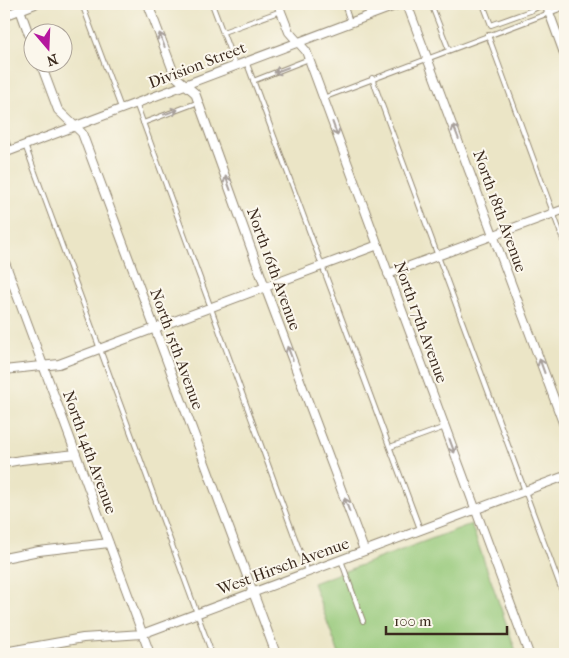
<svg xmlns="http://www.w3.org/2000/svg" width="569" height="658" font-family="'IM FELL French Canon',serif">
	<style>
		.green { fill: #97c97a; stroke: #697a4c }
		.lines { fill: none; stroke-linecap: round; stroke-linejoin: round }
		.service-casing { stroke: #938872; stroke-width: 6 }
		.minor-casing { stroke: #938872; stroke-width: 10 }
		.service { stroke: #fff; stroke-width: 4 }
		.minor { stroke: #fff; stroke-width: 8 }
		.oneway { stroke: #a79f9a }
		.labels { text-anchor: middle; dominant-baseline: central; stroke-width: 4; stroke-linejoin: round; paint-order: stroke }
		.street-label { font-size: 16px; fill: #3b2a1e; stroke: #fbf7ec }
	</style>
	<rect width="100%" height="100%" fill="#fbf7ec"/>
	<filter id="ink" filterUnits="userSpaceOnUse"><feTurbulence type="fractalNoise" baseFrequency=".02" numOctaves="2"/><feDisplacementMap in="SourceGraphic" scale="10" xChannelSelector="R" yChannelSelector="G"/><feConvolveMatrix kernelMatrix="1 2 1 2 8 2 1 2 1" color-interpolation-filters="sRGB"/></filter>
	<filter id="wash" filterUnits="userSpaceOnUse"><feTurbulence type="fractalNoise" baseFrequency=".0096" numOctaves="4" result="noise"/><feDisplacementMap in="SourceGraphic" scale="20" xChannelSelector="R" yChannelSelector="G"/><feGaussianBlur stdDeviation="1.12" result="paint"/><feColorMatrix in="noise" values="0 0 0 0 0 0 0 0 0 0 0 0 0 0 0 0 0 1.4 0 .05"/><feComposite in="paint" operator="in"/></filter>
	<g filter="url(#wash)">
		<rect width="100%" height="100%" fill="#ebe5c6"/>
		<!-- green -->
		<path class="green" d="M471,524l46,130h-178l-26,-71z"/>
	</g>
	<g filter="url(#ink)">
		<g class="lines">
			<!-- service casing -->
			<g class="service-casing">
				<path id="service" d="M82,4l39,104
					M212,4l23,61
					M344,4l6,18
					M431,4l18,46
					M483,4l8,21 39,-14 14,-7
					M223,32l58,-21
					M488,35l77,210
					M246,61l174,468
					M372,78l193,521
					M253,81l56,-22
					M323,98l242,-91
					M136,103l171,468
					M143,123l56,-21
					M4,135l6,15
					M25,145l187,509
					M390,447l55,-20
					M341,560l22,61"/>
			</g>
			<!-- minor casing -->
			<g class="minor-casing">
				<path id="minor" d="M18,4l14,39
					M148,4l27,72 20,17 70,194 99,263
					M278,4l11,28 17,19 223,603
					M407,4l158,424
					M546,4l19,52
					M4,16l31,-12
					M40,62l18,48 24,23 194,521
					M4,153l396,-149
					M4,260l146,394
					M388,274l177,-65
					M4,370l55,-6 319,-119
					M4,463l17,-3 55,-6
					M4,558l35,-7 70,-8
					M4,652l79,-14 59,-4 423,-158"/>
			</g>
			<!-- service -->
			<use href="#service" class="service"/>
			<!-- minor -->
			<use href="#minor" class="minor"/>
		</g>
		<!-- one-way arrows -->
		<defs><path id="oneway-shaft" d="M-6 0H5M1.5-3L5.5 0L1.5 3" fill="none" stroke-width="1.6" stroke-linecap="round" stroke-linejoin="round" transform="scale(1.25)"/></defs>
		<g class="oneway">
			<use href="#oneway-shaft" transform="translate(162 40) rotate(-111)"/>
			<use href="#oneway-shaft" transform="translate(281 70) rotate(159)"/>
			<use href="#oneway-shaft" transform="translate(171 112) rotate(-20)"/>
			<use href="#oneway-shaft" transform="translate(335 129) rotate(70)"/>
			<use href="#oneway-shaft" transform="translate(456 132) rotate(-111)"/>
			<use href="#oneway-shaft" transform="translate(228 183) rotate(-110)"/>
			<use href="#oneway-shaft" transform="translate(290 353) rotate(-111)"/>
			<use href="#oneway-shaft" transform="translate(542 366) rotate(-110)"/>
			<use href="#oneway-shaft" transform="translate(452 446) rotate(70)"/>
			<use href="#oneway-shaft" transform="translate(347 505) rotate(-111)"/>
		</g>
	</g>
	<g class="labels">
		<!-- street labels -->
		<g class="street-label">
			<text transform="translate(197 65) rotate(-21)">Division Street</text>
			<text transform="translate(500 211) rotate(70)">North 18th Avenue</text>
			<text transform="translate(274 269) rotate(70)">North 16th Avenue</text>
			<text transform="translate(421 322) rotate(70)">North 17th Avenue</text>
			<text transform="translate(177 349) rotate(70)">North 15th Avenue</text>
			<text transform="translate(90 452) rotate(70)">North 14th Avenue</text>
			<text transform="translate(283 566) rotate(-20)">West Hirsch Avenue</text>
		</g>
	</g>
	<!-- margin -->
	<rect width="569" height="658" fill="none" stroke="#fbf7ec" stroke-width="20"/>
	<!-- north arrow -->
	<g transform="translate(48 48) rotate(161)"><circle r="24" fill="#fbf7ec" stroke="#aea59a"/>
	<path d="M0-4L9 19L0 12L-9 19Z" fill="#b5179e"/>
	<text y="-8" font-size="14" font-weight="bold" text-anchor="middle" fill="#3b2a1e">N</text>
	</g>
	<!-- scale -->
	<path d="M386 626v8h121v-8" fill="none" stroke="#3b2a1e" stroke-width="2.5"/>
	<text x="394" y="626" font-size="15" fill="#3b2a1e" stroke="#fbf7ec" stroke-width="4" paint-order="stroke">100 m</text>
</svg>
